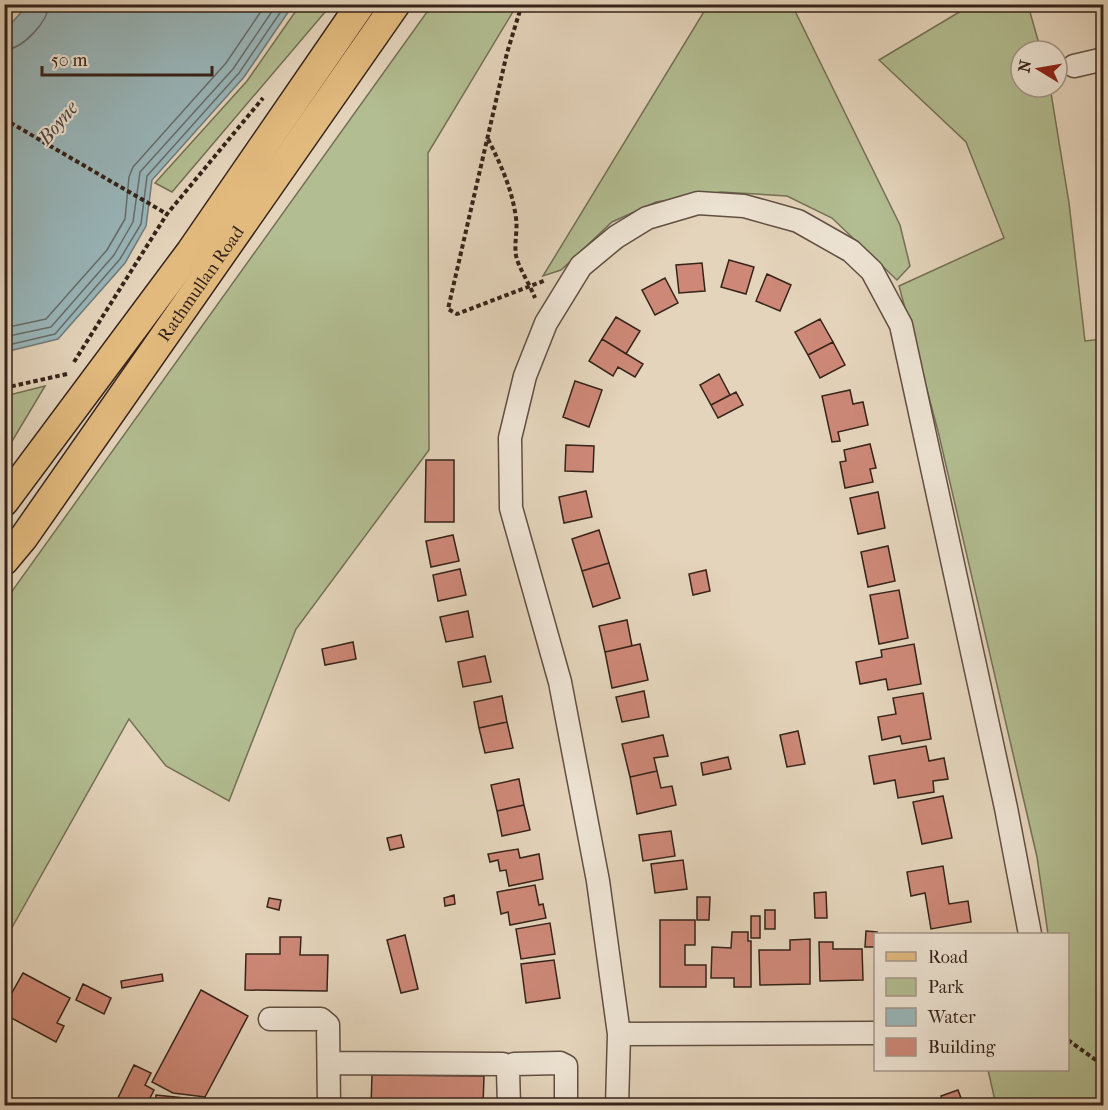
<svg xmlns="http://www.w3.org/2000/svg" width="1108" height="1110" font-family="'IM FELL French Canon',serif">
	<style>
		.green { fill: #b2bd91; stroke: #747056; stroke-width: 1.5 }
		.water { fill: #99b6ba; stroke: #717b7a; stroke-width: 1.5 }
		.lines { fill: none; stroke-linecap: round; stroke-linejoin: round }
		.shore { stroke: #686c6a; stroke-width: 1.5 }
		.building { fill: #cd8877; stroke: #36231a; stroke-width: 1.5 }
		.minor-casing { stroke: #624f42; stroke-width: 25 }
		.major-casing { stroke: #36231a; stroke-width: 31 }
		.path { stroke: #36231a; stroke-width: 4; stroke-dasharray: 4.5 3; stroke-linecap: butt }
		.minor { stroke: #ede3d3; stroke-width: 22 }
		.major { stroke: #e2ba7e; stroke-width: 28 }
		.labels { text-anchor: middle; dominant-baseline: central; stroke-width: 4.5; stroke-linejoin: round; paint-order: stroke }
		.street-label { font-size: 18px; fill: #36231a; stroke: #ede3d3 }
		.water-label { font-size: 20px; font-style: italic; fill: #4f4842; stroke: #ede3d3 }
	</style>
	<rect width="100%" height="100%" fill="#e4d4bb"/>
	<filter id="stains"><feTurbulence type="fractalNoise" baseFrequency=".00333" numOctaves="4"/><feColorMatrix values="0 0 0 0 .2 0 0 0 0 .09 0 0 0 0 .02 0 0 0 .5 -.17"/></filter>
	<radialGradient id="worn" r=".72"><stop offset=".6" stop-color="#630" stop-opacity="0"/><stop offset="1" stop-color="#630" stop-opacity=".3"/></radialGradient>
	<!-- green -->
	<path class="green" d="M300,5h31l-159,187 -17,-9 92,-102z
		M432,5h85l-89,148 1,297 -133,179 -67,172 -63,-35 -37,-47 -124,221v-339z
		M708,5h84l108,220 10,41 -13,14 -65,-62 -45,-22 -66,-4 -65,10 -44,20 -51,48 -18,6z
		M971,5h57l13,46h-20v36h29l19,116 16,138 18,-2v766h-107l-8,-35h80v-136h-20l-11,-77 -99,-426 -39,-145 105,-48 -38,-96 -87,-82z
		M45,386l-40,67v-57z"/>
	<!-- water -->
	<path class="water" d="M28,5h265l-49,72 -92,103 -6,46 -21,37 -67,76 -53,13v-322z"/>
	<g class="lines">
		<!-- shore -->
		<path class="shore" d="M4,50c19,-1 44,-28 45,-46
			M4,328l42,-9 61,-69 18,-31 4,-42 4,-10 93,-104 40,-59
			M4,337l47,-10 63,-72 19,-33 7,-50 93,-103 44,-65
			M4,346l51,-12 65,-75 21,-35 6,-48 92,-103 47,-69"/>
	</g>
	<!-- building -->
	<path class="building" d="M729,260l25,7 -8,27 -25,-7z
		M702,263l3,28 -26,2 -3,-28z
		M767,274l24,11 -11,26 -24,-10z
		M665,278l13,25 -23,12 -13,-25z
		M616,317l24,14 -14,23 -24,-15z
		M820,319l13,23 -25,13 -13,-23z
		M602,339l41,25 -8,13 -17,-10 -5,9 -24,-15z
		M833,342l12,23 -25,13 -12,-23z
		M719,374l11,21 -19,10 -11,-20z
		M575,381l27,9 -13,37 -26,-10z
		M850,390l3,14 10,-2 5,23 -30,7 2,9 -8,1 -10,-46z
		M736,392l7,13 -25,13 -7,-13z
		M870,444l6,24 -6,1 3,13 -28,6 -5,-26 6,-1 -2,-11z
		M566,445l28,1 -1,26 -28,-1z
		M426,460h28v62h-29z
		M586,491l6,26 -28,6 -5,-26z
		M878,492l7,36 -27,6 -8,-36z
		M599,530l10,33 -27,8 -10,-32z
		M453,535l6,26 -28,6 -5,-26z
		M888,546l7,35 -27,6 -7,-35z
		M609,563l11,35 -27,9 -11,-36z
		M460,569l6,26 -28,6 -5,-26z
		M706,570l4,21 -17,4 -4,-21z
		M899,590l9,48 -29,6 -9,-49z
		M468,611l5,26 -27,5 -6,-25z
		M627,620l5,26 -27,6 -6,-26z
		M353,642l3,17 -31,6 -3,-16z
		M640,644l8,36 -36,8 -7,-36z
		M914,644l7,40 -33,6 -2,-11 -26,5 -4,-22 26,-5 -1,-7z
		M485,656l6,26 -28,5 -5,-25z
		M644,691l5,26 -27,5 -6,-25z
		M923,693l8,46 -29,5 -2,-8 -18,4 -4,-23 18,-3 -3,-16z
		M502,696l5,26 -28,6 -5,-26z
		M507,722l6,26 -28,5 -6,-25z
		M798,731l7,33 -18,3 -7,-32z
		M663,735l5,21 -14,2 3,13 -27,6 -8,-33z
		M926,746l3,15 15,-3 4,21 -15,2 1,11 -36,6 -3,-18 -21,4 -5,-28z
		M728,757l3,12 -28,6 -2,-12z
		M657,771l4,17 11,-2 4,19 -39,9 -7,-37z
		M519,779l5,26 -27,6 -6,-26z
		M943,796l9,42 -30,6 -9,-42z
		M524,805l6,25 -28,6 -5,-25z
		M671,831l4,25 -32,5 -4,-26z
		M401,835l3,12 -14,3 -3,-12z
		M518,849l2,9 19,-4 4,25 -34,7 -3,-16 -6,1 -2,-11 -8,2 -2,-8z
		M683,860l4,29 -32,4 -4,-29z
		M943,866l6,38 19,-3 3,21 -40,7 -6,-36 -14,3 -4,-24z
		M535,885l4,20 4,-1 3,14 -36,7 -2,-13 -7,2 -4,-22z
		M826,892l1,26h-12l-1,-25z
		M454,895l1,9 -10,2 -1,-8z
		M697,897h13l-1,23h-12z
		M269,898l12,2 -2,10 -12,-3z
		M765,910h10v19h-10z
		M751,916h9v22h-9z
		M660,920h35v25h-10v20h21v22h-46z
		M550,923l5,31 -34,5 -5,-30z
		M866,931l11,1 -1,15h-11z
		M732,932h16v9h3v46h-17v-9h-23l1,-31 19,1z
		M405,935l13,54 -17,4 -14,-53z
		M280,937h21l-1,18h28l-1,36 -82,-1 1,-36h34z
		M810,939v45l-50,1 -1,-35h31v-10z
		M819,942h14v7h29l1,31 -43,1z
		M554,960l6,38 -34,5 -5,-39z
		M23,973l47,25 -13,25 7,3 -8,16 -52,-28v-7z
		M162,974l1,7 -41,7 -1,-7z
		M83,984l28,14 -7,16 -28,-14z
		M201,990l47,26 -43,81 -32,-4 -21,-11z
		M134,1065l17,8 -6,12 9,5 -8,16h-32z
		M372,1075l112,1 -1,30h-112z
		M958,1090l6,16h-20l-3,-10z
		M156,1095l47,5 -1,6h-47z"/>
	<g class="lines">
		<!-- minor casing -->
		<g class="minor-casing">
			<path id="minor" d="M1074,66l30,-7
				M270,1019h51l7,6 1,81
				M619,1034l257,-1
				M329,1063l174,1 5,6 1,36
				M508,1070l6,-6 46,-1 6,3v40
				M617,1106l2,-72 -21,-153 -38,-199 -49,-174 -1,-70 15,-62 21,-53 35,-57 35,-29 31,-19 51,-15 46,3 54,15 53,30 21,20 29,54 105,483 24,126"/>
		</g>
		<!-- major casing -->
		<g class="major-casing">
			<g id="major">
				<path d="M4,502l187,-251 170,-247"/>
				<path id="s1" d="M4,561l20,-24 372,-533"/>
			</g>
		</g>
		<!-- path -->
		<path class="path" d="M522,4l-15,49 -59,256 9,5 89,-34
			M4,119l163,95
			M488,139c13,26 24,50 28,79 2,14 -3,28 1,42 5,13 13,25 18,38
			M74,362l93,-148 96,-116
			M4,388l63,-14
			M1068,1040l36,26"/>
		<!-- minor -->
		<use href="#minor" class="minor"/>
		<!-- major -->
		<use href="#major" class="major"/>
	</g>
	<g class="labels">
		<!-- street labels -->
		<g class="street-label">
			<text stroke="none"><textPath href="#s1" startOffset="340">Rathmullan Road</textPath></text>
		</g>
		<!-- water labels -->
		<g class="water-label">
			<text transform="translate(58 123) rotate(-50)">Boyne</text>
		</g>
	</g>
	<!-- margin -->
	<rect width="1108" height="1110" fill="none" stroke="#e4d4bb" stroke-width="24"/>
	<rect x="6" y="6" width="1096" height="1098" fill="none" stroke="#36231a" stroke-width="3"/>
	<rect x="12" y="12" width="1084" height="1086" fill="none" stroke="#36231a" stroke-width="1.5"/>
	<!-- legend -->
	<rect x="874" y="933" width="195" height="138" fill="#ede3d3" stroke="#a49689" stroke-width="1.5"/>
	<rect x="886" y="952" width="30" height="9" fill="#e2ba7e" stroke="#a49689" stroke-width="1.5"/>
	<text x="928" y="963" font-size="18" fill="#36231a">Road</text>
	<rect x="886" y="978" width="30" height="18" fill="#b2bd91" stroke="#a49689" stroke-width="1.5"/>
	<text x="928" y="993" font-size="18" fill="#36231a">Park</text>
	<rect x="886" y="1008" width="30" height="18" fill="#99b6ba" stroke="#a49689" stroke-width="1.5"/>
	<text x="928" y="1023" font-size="18" fill="#36231a">Water</text>
	<rect x="886" y="1038" width="30" height="18" fill="#cd8877" stroke="#a49689" stroke-width="1.5"/>
	<text x="928" y="1053" font-size="18" fill="#36231a">Building</text>
	<!-- north arrow -->
	<g transform="translate(1039 69) rotate(281)"><circle r="28" fill="#ede3d3" stroke="#a49689" stroke-width="1.5"/>
	<path d="M0-4.5L10 22L0 15L-10 22Z" fill="#8f2418"/>
	<text y="-9" font-size="16" font-weight="bold" text-anchor="middle" fill="#36231a">N</text>
	</g>
	<!-- scale -->
	<path d="M42 66v9h170v-9" fill="none" stroke="#36231a" stroke-width="3"/>
	<text x="51" y="66" font-size="18" fill="#36231a" stroke="#ede3d3" stroke-width="4.5" paint-order="stroke">50 m</text>
	<rect width="100%" height="100%" filter="url(#stains)"/>
	<rect width="100%" height="100%" fill="url(#worn)"/>
</svg>
